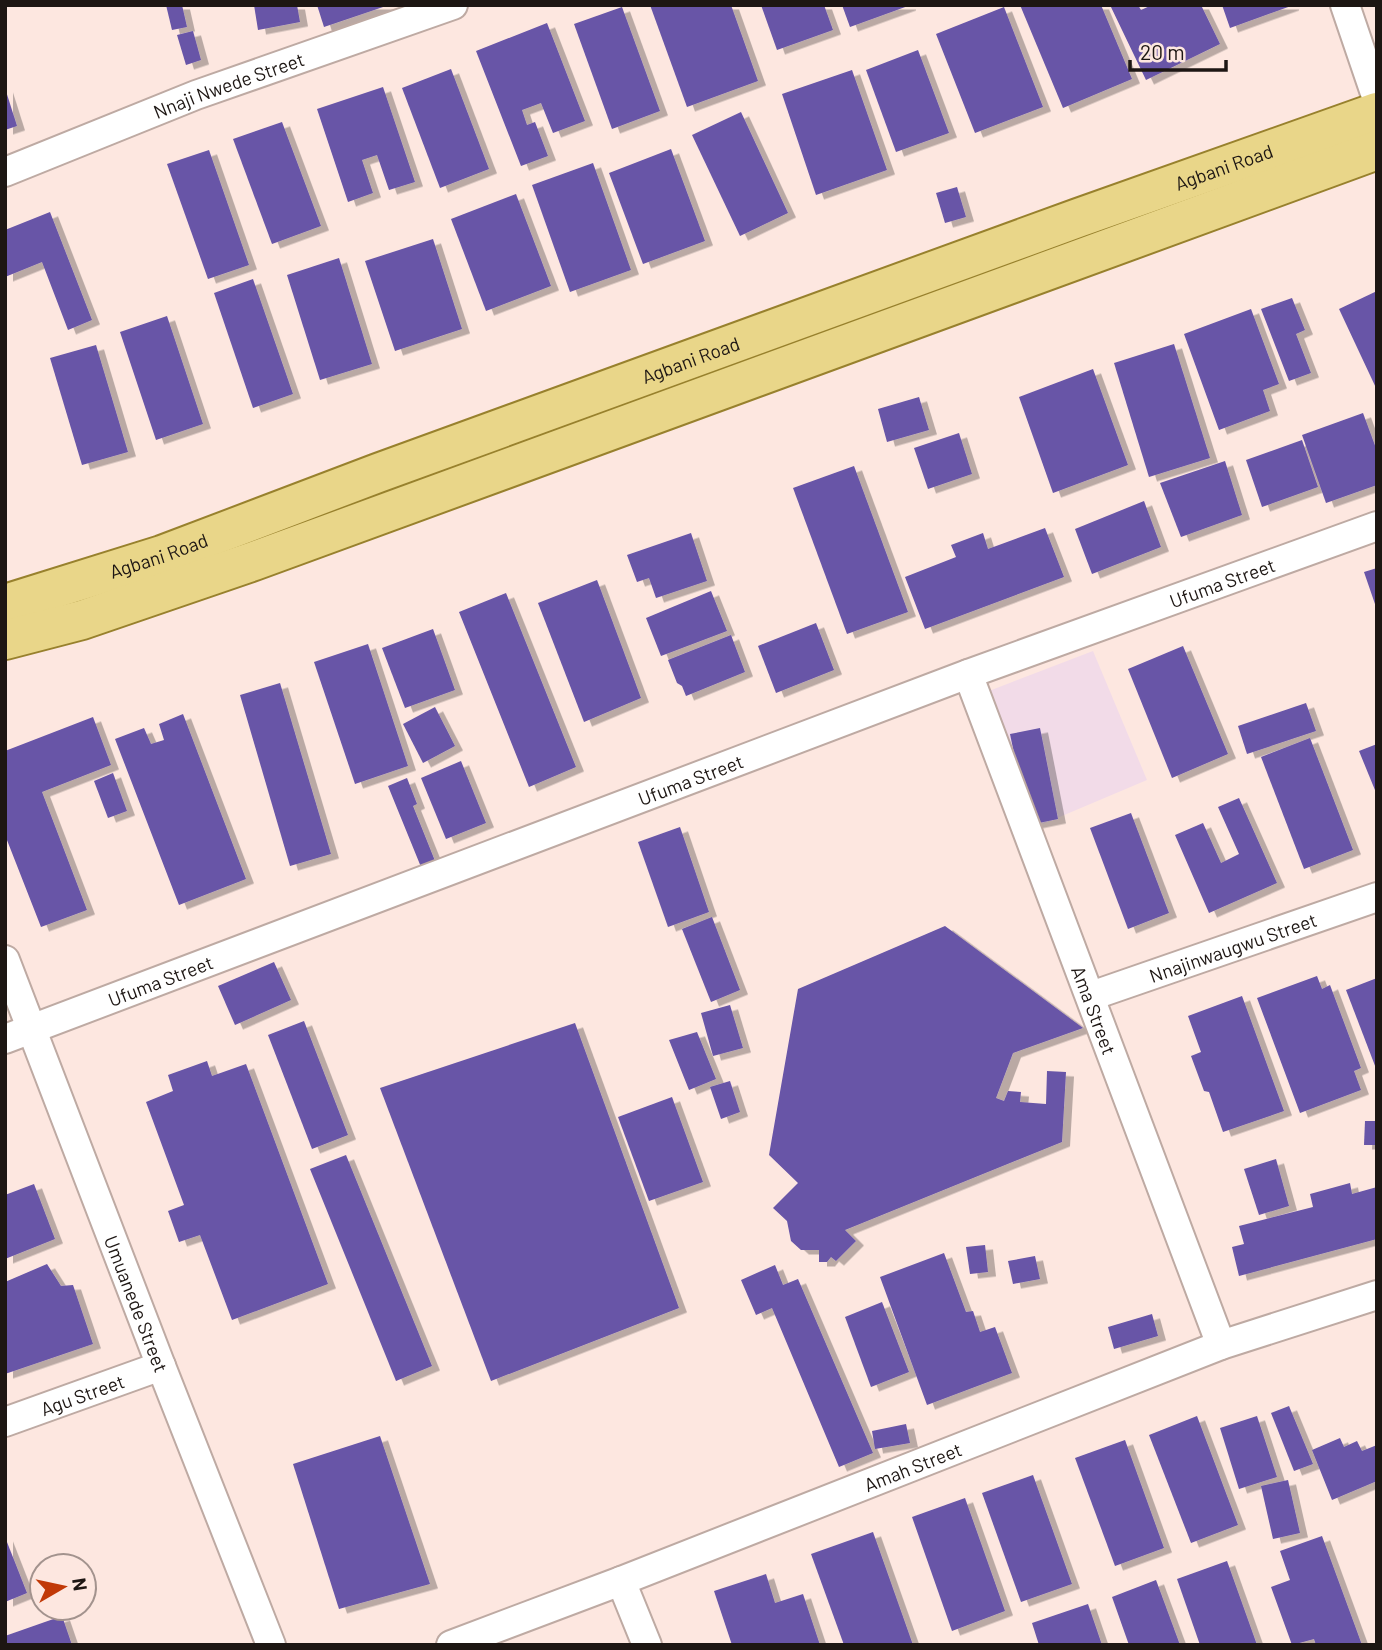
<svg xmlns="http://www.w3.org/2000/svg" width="1382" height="1650" font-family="Barlow,sans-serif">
  <defs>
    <filter id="shadow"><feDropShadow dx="8" dy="4.5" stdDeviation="0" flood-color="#0004"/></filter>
  </defs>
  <rect width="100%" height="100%" fill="#fde7e0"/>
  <polygon fill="#f2dbe8" points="1093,651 1147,780 1043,824 989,691"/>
  <g fill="#6754a7" filter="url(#shadow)">
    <polygon points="166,5 182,5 187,27 172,30"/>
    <polygon points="254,5 297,5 300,22 258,30"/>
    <polygon points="317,5 386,5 386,6 324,27"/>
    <polygon points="650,5 731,5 758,81 687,107"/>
    <polygon points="761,5 824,5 833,30 777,50"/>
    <polygon points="842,5 908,5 908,6 850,27"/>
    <polygon points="1020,5 1101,5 1132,79 1063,108"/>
    <polygon points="1110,5 1138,5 1141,10 1152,5 1201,5 1220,44 1146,80"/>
    <polygon points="1222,5 1291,5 1291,6 1230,28"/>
    <polygon points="622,7 660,111 612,129 574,24"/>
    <polygon points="1004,7 1043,107 975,133 936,34"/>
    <polygon points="547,23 585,121 553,133 541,103 522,110 527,125 535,122 548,156 521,166 476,51"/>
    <polygon points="193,31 201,60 186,65 177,35"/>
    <polygon points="918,50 949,133 896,152 866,70"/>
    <polygon points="451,69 489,169 440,188 402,88"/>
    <polygon points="852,70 887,170 816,195 782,94"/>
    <polygon points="383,87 415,182 389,190 377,155 362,160 373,193 348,202 317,109"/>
    <polygon points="5,88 17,126 5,130"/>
    <polygon points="741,112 788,213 740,236 692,135"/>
    <polygon points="282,122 321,226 272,244 233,139"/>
    <polygon points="671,149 705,241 643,264 609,173"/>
    <polygon points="209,150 249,265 208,279 167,164"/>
    <polygon points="593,163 631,270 570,292 532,185"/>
    <polygon points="957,187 966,217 945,223 936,193"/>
    <polygon points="516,194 551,286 486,311 451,219"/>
    <polygon points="50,212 92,320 68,330 42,262 5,277 5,230"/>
    <polygon points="433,239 462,329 395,351 365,261"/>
    <polygon points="339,258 372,364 320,380 287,275"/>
    <polygon points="253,279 293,394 253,408 214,293"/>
    <polygon points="1377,291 1377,390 1339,309"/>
    <polygon points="1292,298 1305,330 1296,334 1311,373 1289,381 1261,309"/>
    <polygon points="1251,309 1279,384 1263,390 1270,411 1219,430 1184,334"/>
    <polygon points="167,316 203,424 156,440 120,332"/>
    <polygon points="1174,344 1210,458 1149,477 1114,363"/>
    <polygon points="96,345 128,452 82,465 50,358"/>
    <polygon points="1093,369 1128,465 1053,493 1019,397"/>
    <polygon points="919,397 929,430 887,442 878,409"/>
    <polygon points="1363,413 1377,451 1377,485 1326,503 1302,435"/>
    <polygon points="959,433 972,474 928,489 914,448"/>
    <polygon points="1302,440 1318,487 1262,507 1246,460"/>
    <polygon points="1225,461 1242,515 1181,537 1160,483"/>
    <polygon points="854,466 908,612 847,634 793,488"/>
    <polygon points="1144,501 1161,547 1092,574 1075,529"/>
    <polygon points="1045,528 1064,577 925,629 905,577 956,557 951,545 983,533 988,549"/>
    <polygon points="691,533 707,581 656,598 649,578 637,582 627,555"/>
    <polygon points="1377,568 1377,607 1376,607 1364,572"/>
    <polygon points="597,580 641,698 584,722 538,603"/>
    <polygon points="711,591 727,631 661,656 646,618"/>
    <polygon points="506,593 576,767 529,787 459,612"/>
    <polygon points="816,623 834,670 776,693 758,646"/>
    <polygon points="433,629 455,690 405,708 382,648"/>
    <polygon points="731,635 745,672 686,696 682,686 677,683 668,660"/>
    <polygon points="368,644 408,766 355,784 314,662"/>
    <polygon points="1183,646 1228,754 1172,778 1128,669"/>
    <polygon points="280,683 331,854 290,866 240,695"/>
    <polygon points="1306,703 1316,731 1247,754 1238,726"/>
    <polygon points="435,707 455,746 423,763 403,724"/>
    <polygon points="183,714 246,879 179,905 115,739 144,728 151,744 164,740 159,724"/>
    <polygon points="93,717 111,765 42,792 87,910 41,927 5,835 5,751"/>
    <polygon points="1040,728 1058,819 1029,825 1010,734"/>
    <polygon points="1310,738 1353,850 1304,869 1261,757"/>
    <polygon points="1377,744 1377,795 1359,751"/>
    <polygon points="461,761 486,823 446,839 421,778"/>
    <polygon points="113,773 127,811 108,818 94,781"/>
    <polygon points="407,778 417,804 413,806 435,861 421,867 388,786"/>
    <polygon points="1239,798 1277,883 1209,913 1175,835 1203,823 1221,863 1239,854 1218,807"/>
    <polygon points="1131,813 1169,913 1128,929 1090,828"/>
    <polygon points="680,827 709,912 668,927 638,842"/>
    <polygon points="712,917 740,990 711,1002 682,929"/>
    <polygon points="945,926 1083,1028 1013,1053 996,1098 1004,1101 1008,1091 1021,1092 1020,1102 1046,1104 1047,1071 1066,1072 1062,1142 845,1230 856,1241 836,1261 831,1257 827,1262 819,1262 819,1250 801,1250 791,1241 787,1221 773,1208 798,1183 769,1155 798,989"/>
    <polygon points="274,962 291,1000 235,1025 218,986"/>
    <polygon points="1317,976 1322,989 1330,985 1361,1068 1354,1071 1361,1090 1300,1113 1257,998"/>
    <polygon points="1377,978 1377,1071 1346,990"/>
    <polygon points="1242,996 1284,1111 1223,1132 1209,1092 1204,1091 1191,1056 1201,1052 1188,1016"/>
    <polygon points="730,1005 743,1048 713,1056 701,1013"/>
    <polygon points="304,1021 348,1135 312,1149 268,1035"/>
    <polygon points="575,1023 679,1308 491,1381 380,1088"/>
    <polygon points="697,1032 716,1079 689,1090 669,1040"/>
    <polygon points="207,1061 212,1076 246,1064 328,1284 232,1320 200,1235 179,1242 168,1211 184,1205 146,1102 173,1091 168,1075"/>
    <polygon points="730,1081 740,1112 721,1119 710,1087"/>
    <polygon points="672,1097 703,1182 649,1201 618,1117"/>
    <polygon points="1365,1121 1377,1121 1377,1145 1364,1145"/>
    <polygon points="346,1155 432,1366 396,1381 310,1169"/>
    <polygon points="1276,1159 1289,1206 1259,1215 1244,1169"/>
    <polygon points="1350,1183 1352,1194 1377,1187 1377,1239 1239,1276 1232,1247 1244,1244 1239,1226 1313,1207 1310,1194"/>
    <polygon points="34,1184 55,1239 5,1259 5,1195"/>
    <polygon points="985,1245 988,1272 970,1274 966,1247"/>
    <polygon points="944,1253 966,1312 973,1311 980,1332 995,1327 1012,1373 927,1405 880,1277"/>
    <polygon points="1035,1256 1040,1279 1013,1284 1008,1261"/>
    <polygon points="47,1264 61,1286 73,1285 93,1344 5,1374 5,1282"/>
    <polygon points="775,1265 783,1285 798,1279 873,1453 839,1467 772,1308 756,1315 741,1280"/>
    <polygon points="882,1302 909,1372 871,1387 845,1317"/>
    <polygon points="1152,1314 1158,1336 1114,1349 1108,1327"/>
    <polygon points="1289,1406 1313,1464 1294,1471 1271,1413"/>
    <polygon points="1197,1416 1238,1525 1191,1543 1149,1435"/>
    <polygon points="1257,1416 1277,1477 1239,1489 1220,1428"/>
    <polygon points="906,1424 910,1443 875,1449 872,1431"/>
    <polygon points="380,1436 430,1584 339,1609 293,1464"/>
    <polygon points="1340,1438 1344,1447 1357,1441 1362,1451 1377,1445 1377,1481 1332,1500 1312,1450"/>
    <polygon points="1125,1440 1164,1548 1115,1566 1075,1458"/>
    <polygon points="1033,1475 1072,1584 1021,1602 982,1493"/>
    <polygon points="1288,1480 1300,1533 1273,1539 1261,1486"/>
    <polygon points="965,1498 1005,1611 952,1631 912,1517"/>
    <polygon points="873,1532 913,1645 844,1645 811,1554"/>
    <polygon points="1322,1536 1362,1645 1316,1645 1314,1639 1292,1645 1271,1587 1290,1580 1280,1551"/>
    <polygon points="5,1537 27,1593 5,1602"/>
    <polygon points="1227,1561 1257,1645 1200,1645 1177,1579"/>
    <polygon points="766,1574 775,1603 803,1594 820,1645 732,1645 714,1591"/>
    <polygon points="1156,1580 1180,1645 1129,1645 1112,1597"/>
    <polygon points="1088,1604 1102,1645 1039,1645 1032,1623"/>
    <polygon points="62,1616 72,1645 5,1645 5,1636"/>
  </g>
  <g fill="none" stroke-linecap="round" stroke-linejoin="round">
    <defs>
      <g id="street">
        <polyline points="1345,5 1377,99"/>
        <path id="s1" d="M 5,172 L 196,95 L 453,5"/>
        <path id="s2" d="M 968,674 L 1221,1345"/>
        <path id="s3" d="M 5,960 L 161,1366 L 271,1645"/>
        <path id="s4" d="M 1091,996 L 1377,897"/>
        <path id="s5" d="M 5,1039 L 968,674 L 1377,526"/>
        <path id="s6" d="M 5,1422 L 161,1366"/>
        <polyline points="621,1581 647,1645"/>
        <path id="s7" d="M 451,1645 L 621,1581 L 1221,1345 L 1377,1295"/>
      </g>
      <g id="primary">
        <path id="s8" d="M 5,604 L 162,555 L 378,473 L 1078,218 L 1377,112"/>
        <polyline points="5,640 82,620 254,561 1377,150"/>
      </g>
    </defs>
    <use href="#street" stroke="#beaaa3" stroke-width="32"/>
    <use href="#primary" stroke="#98812d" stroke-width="42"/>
    <use href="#street" stroke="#fff" stroke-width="28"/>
    <use href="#primary" stroke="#e9d689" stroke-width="38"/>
  </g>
  <g text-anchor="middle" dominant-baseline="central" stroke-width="7" stroke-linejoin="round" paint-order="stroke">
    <g font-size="19" fill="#1d1613" stroke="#fde7e0">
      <text stroke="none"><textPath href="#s1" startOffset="240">Nnaji Nwede Street</textPath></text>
      <text stroke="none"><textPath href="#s8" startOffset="1295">Agbani Road</textPath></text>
      <text stroke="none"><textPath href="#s8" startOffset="728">Agbani Road</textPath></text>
      <text stroke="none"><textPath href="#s8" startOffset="161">Agbani Road</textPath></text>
      <text stroke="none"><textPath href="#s5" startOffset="1300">Ufuma Street</textPath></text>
      <text stroke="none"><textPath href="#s5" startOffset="733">Ufuma Street</textPath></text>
      <text stroke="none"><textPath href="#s4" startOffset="150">Nnajinwaugwu Street</textPath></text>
      <text stroke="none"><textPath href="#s5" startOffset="166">Ufuma Street</textPath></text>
      <text stroke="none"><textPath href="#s2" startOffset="359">Ama Street</textPath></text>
      <text stroke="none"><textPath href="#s3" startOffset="368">Umuanede Street</textPath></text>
      <text stroke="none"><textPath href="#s6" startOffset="82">Agu Street</textPath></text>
      <text stroke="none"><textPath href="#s7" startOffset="495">Amah Street</textPath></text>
    </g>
  </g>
  <rect width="1382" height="1650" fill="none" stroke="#1d1613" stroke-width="14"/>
  <g transform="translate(63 1587) rotate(81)"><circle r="33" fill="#fde7e0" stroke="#a3938e" stroke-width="2"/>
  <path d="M0-5L12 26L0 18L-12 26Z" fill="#c13907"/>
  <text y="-10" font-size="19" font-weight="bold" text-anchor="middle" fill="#1d1613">N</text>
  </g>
  <path d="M1130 60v10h96v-10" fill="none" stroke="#1d1613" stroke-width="3.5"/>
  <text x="1140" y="60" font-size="21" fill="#1d1613" stroke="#fde7e0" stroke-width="5" paint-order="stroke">20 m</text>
</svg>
